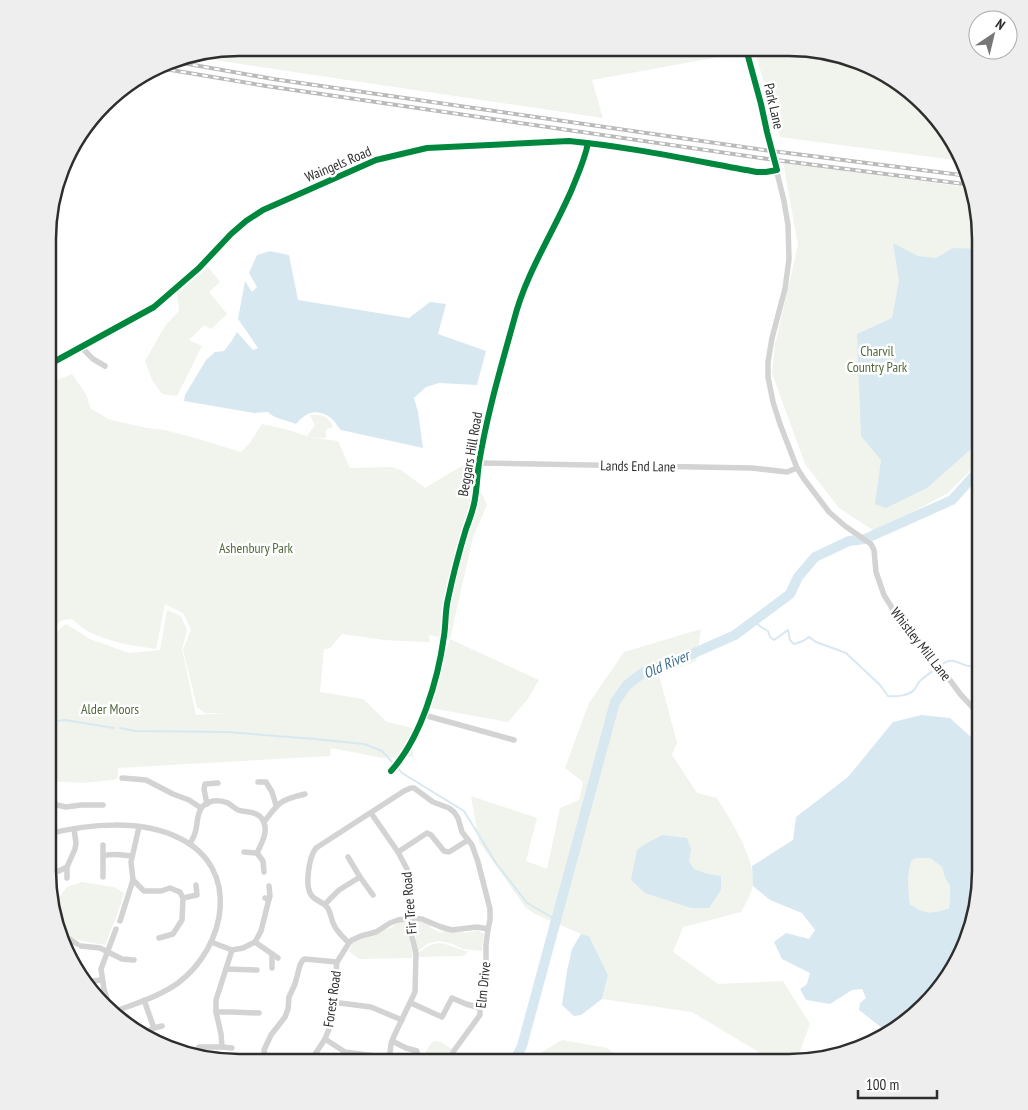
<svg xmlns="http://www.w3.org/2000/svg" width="1028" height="1110" font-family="'PT Sans Narrow',sans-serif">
  <rect width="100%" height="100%" fill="#fff"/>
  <g fill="#f0f4ec">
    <polygon points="239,48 736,49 736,53 730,55 592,80 603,118 187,56"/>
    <polygon points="754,49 813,49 895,80 948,133 962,161 780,137"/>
    <polygon points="783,162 972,188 980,227 980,461 948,493 876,532 839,508 805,464 772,373 775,345 798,245"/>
    <polygon points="208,267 220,282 209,292 227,314 211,329 204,325 189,340 202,346 177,396 162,394 152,380 145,361 165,326 179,311 177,294"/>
    <path d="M 72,374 L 86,394 L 91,409 L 111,420 L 147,428 L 165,430 L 202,440 L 241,452 L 249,444 L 262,424 L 289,430 L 307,436 L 315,425 L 310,415 C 321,414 329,416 333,427 L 326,429 L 326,438 L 308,437 L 338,441 L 350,468 L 391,467 L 401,470 L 425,488 L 453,471 L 465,465 L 482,466 L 479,488 L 487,505 L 473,537 L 450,639 L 539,680 L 527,700 L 508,722 L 430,708 L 450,639 L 429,635 L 430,642 L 425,642 L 384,640 L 342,634 L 330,648 L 324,649 L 320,692 L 363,699 L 387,722 L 413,728 L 413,757 L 383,758 L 331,748 L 330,756 L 118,768 L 118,778 L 113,780 L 82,783 L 48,781 L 49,638 L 66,624 L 90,639 L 129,653 L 160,650 L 167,610 L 181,616 L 187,630 L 182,649 L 196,715 L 226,713 L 205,713 L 197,707 L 183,650 L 191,629 L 183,613 L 165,604 L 156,649 C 132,646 109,642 87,631 C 82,628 77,623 72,619 L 62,620 L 49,630 L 50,383 Z"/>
    <path d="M 701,629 L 696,661 L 659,675 L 677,743 L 672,755 L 697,793 L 717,798 C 731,821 754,855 753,883 C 753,891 745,905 741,912 L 683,927 L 673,952 L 718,984 L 783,981 L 810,1024 L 796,1062 L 775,1062 L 692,1012 L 602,999 L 608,975 L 589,936 L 581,934 L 535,914 L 526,908 L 479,842 L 471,796 L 537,818 L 526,861 L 547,869 L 560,808 L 579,800 L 583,782 L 565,768 L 589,703 L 624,652 Z"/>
    <path d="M 917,858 L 930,858 L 942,866 L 945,878 L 950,886 L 950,897 L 949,908 C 933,914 925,915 910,904 C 908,891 907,873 912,860 Z"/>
    <polygon points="82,882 114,887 124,893 117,915 105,945 78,940 65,934 58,932 55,917 55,902 67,887"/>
    <path d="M 406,921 L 409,922 L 410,944 L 413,952 L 412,958 L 359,959 L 349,951 C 356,935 361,941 375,935 C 379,933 382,931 386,929 C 390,929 395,925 398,922 Z"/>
    <path d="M 417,921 L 430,924 L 431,928 L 441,933 L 444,931 L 463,932 C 466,934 473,932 477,930 L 480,931 L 480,932 L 484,934 L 482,951 L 463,949 L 452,944 L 440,941 L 429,943 L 418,951 C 416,941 413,929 417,921 Z"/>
    <path d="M 439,943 C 450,944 458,950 468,951 L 465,955 L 461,956 L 419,957 L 418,953 L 430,945 Z"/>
    <polygon points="562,1040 607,1048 625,1062 536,1062 539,1054"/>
    <path d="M 434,1041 L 441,1042 L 453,1050 L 448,1062 L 423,1062 C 425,1054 427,1046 434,1041 Z"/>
  </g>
  <g fill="#d8e8f1" fill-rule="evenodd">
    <polygon points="893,243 918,256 936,258 953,248 980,249 980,441 927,488 886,508 875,504 881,460 861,436 857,334 892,318 899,281"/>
    <path d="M 270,251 L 289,255 L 298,300 L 409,318 L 430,302 L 446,304 L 438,334 L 486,351 L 477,385 L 439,383 L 426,387 L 414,398 L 418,412 L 423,448 L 341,430 C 338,427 336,424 334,421 C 331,418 327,415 324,414 C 311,409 304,415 296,424 C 287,420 274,419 268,412 L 254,413 L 184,401 L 185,395 L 206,360 L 215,352 L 224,351 L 231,342 L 237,332 L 253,350 L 258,348 L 238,319 L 245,281 L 252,292 L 257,287 L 249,273 L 257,255 Z"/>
    <path d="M 921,715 L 950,718 L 971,737 L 978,761 L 980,762 L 980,883 L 955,966 L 895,1030 L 887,1032 L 859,1010 L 860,1003 L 866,998 L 862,989 L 852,990 L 830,1004 L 806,1000 L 800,989 L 807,984 L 810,973 L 782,959 L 774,942 L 786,933 L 809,939 L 815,930 L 802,913 L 770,900 L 753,886 L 752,866 L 793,840 L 796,817 L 848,777 L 893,722 ZM 917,858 L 930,858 L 942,867 L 945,878 L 950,886 L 950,897 L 949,908 C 933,914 925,915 910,904 C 908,892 907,871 912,860 Z"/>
    <polygon points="662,835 687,838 691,849 689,861 694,869 708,874 721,876 721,890 709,908 691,908 645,893 631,880 637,850 642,846"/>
    <polygon points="581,934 589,936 608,975 602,999 581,1015 574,1016 562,1005 567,971 572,949"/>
  </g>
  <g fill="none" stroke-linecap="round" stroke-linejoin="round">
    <g stroke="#d8e8f1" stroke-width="2">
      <polyline points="980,539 975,545 980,565"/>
      <path d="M 754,621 L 761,627 L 768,631 L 770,637 L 774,640 L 788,630 L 790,640 L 794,644 L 803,641 L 809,637 L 816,642 L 846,653 L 880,685 L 888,696 C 895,697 908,696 914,690 C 917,687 917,683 921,680 C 926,676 940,665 946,662 C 956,657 963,668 973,666 C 973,666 980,663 980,663"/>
      <polyline points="49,722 65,720 114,728"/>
      <polyline points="120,728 135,731 227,732 315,739 364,744 382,751 393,763"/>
      <polyline points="398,768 402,773 464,811 496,863 527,903 555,919"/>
    </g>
    <polyline stroke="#d8e8f1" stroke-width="10" points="514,1062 522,1046 615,702 627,685 644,672 683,658 735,635 790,594 798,577 815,557 849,541 865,539 952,500 980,469"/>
    <g stroke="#d3d3d3" stroke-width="5.5">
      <polyline points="746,49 761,104 767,132 784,201 788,225 789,259 785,289 772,338 768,362 768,377 773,402 780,424 797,468 804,479 829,512 845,526 871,544 874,550 876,572 884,595 894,611 919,639 961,695 980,715"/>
      <polyline points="81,347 93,359 105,366"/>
      <path d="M 50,364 L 154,307 L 199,268 L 231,234 L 246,221 L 263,210 L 376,160 L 427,148 L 569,141 C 632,147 695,161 757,172 L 766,172 L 777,170"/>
      <polyline points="479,463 752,468 787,472 797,468"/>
      <polyline points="424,715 514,740"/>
      <path d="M 391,771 C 421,738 438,680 444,636 C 446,624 445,611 448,599 C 453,575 459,552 466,529 C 469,521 472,513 474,504 C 477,491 477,476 479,463 C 487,414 501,367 514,320 C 526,273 553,233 572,189 C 578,174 585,159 588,143"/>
      <polyline points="122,778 146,780 173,794 189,800 201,808"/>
      <polyline points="258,782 266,782 272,792 276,805"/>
      <polyline points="48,803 66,807 81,805 103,805"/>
      <polyline points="207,804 204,789 205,784 218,783"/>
      <polyline points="371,813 398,852 407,869 409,883 412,937 416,953 415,992 394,1036 391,1044 389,1062"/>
      <path d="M 264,822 C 279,802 280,800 305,794"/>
      <polyline points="139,827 131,862 133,880 144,891 161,891 170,888 180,892 183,898 182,920 173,934 159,938"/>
      <path d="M 48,834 C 88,824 141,819 179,838 C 242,868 226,947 178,983 C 160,996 137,1003 116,1011"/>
      <path d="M 190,844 C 191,841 194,837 195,833 C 198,825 196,815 202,807 C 209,800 219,799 228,803 C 231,805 234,808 238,810 C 246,813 260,810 264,823 C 268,833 261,844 257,853 L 263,861 L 264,872"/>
      <path d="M 103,845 L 103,856 C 112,853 122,855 131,856"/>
      <polyline points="244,852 257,853"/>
      <polyline points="398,852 427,833 431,835 444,851 449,852 468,840"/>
      <polyline points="103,856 103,877"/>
      <polyline points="348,857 360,877 373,895"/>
      <polyline points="48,871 59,871 67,867 75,849 76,843 74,829"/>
      <polyline points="67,878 67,867"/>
      <polyline points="183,898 197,895 196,885"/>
      <polyline points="265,898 269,899 270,896 269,886"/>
      <polyline points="325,904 339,890 360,877"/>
      <polyline points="120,921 133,880"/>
      <polyline points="59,935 65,936 77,944"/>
      <polyline points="211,942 232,950 243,948 255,942 261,931 269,899"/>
      <polyline points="255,942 278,958"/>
      <polyline points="81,946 100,948 122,959 134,960"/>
      <polyline points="232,950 216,1000 216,1012 221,1034 222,1047 232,1048"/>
      <polyline points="272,954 272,968"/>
      <path d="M 337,962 L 349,943 L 352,940 L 361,936 L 376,932 L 390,923 L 398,920 L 411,918 L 422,919 L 441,927 L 452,930 L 477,927 L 488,929 L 490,920 L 490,909 L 478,862 L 472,845 L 462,832 L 458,818 L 454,812 L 449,808 L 433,802 L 414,788 L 411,788 L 404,791 L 316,848 C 309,857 304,887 312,896 C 316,901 323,902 327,907 C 331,912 331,920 334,925 C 337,932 344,938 349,943"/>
      <polyline points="226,969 257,970"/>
      <polyline points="87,984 92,981 102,980"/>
      <polyline points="144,1000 154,1028 162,1026"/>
      <polyline points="332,1002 371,1007 402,1020"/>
      <polyline points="411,1003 442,1017 452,998 466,1004 480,1008"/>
      <polyline points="109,1005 104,989 101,969 116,929"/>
      <polyline points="216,1012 231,1012 259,1013"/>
      <polyline points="141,1034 154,1028"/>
      <polyline points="325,1039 345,1052 390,1058"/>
      <polyline points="392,1041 406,1048 417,1051 417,1062"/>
      <polyline points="199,1047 222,1047"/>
      <polyline points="272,1062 265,1057 264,1050 271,1035 285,1017 288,1009 289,997 295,984 300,965 303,960 305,959 337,962 329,1029 325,1039 310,1062"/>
      <polyline points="340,1062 345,1052"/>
      <polyline points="450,1062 453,1052 480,1015 480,1008 484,1000 486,969 486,945 488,929"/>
    </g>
    <defs>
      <g id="rail">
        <polyline points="171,61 273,79 764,150 969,176"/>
        <polyline points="159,68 266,86 768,159 972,185"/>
      </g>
    </defs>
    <use href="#rail" stroke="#bababa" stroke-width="4"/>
    <use href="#rail" stroke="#fff" stroke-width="2" stroke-dasharray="5.5" stroke-linecap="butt"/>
    <polyline stroke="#58b947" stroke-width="5" stroke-dasharray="10 5" stroke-linecap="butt" points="933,665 938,672"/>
    <defs>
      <g id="cycleway">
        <path d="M 50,364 L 154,307 L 199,268 L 231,234 L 246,221 L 263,210 L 376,160 L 427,148 L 569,141 C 632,147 695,161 757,172 L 766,172 L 777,170 L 767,132 L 761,104 L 746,49"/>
        <path d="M 391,771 C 421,738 438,680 444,636 C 446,624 445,611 448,599 C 453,575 459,552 466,529 C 469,521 472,513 474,504 C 477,491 477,476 479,463 C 487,414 501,367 514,320 C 526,273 553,233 572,189 C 578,174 585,159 588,143"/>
      </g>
    </defs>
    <use href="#cycleway" stroke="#fff" stroke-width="9"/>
    <use href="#cycleway" stroke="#00873e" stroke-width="6"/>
  </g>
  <g text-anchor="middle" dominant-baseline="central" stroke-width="5" stroke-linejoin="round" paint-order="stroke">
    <g font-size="14" fill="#2e2e2e" stroke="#fff">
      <text transform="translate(774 106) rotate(77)">Park Lane</text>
      <text transform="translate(338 164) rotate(-23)">Waingels Road</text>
      <text transform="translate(470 454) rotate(-80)">Beggars Hill Road</text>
      <text transform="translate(638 466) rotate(1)">Lands End Lane</text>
      <text transform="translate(921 644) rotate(52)">Whistley Mill Lane</text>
      <text transform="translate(409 903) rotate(-95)">Fir Tree Road</text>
      <text transform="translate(483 985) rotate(-84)">Elm Drive</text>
      <text transform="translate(332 999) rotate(-82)">Forest Road</text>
    </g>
    <g font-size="14" fill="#52693c" stroke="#fff">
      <text x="877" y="351">Charvil<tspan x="877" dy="16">Country Park</tspan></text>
      <text x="256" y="548">Ashenbury Park</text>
      <text x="110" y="709">Alder Moors</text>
    </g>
    <g font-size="15" font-style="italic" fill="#3d7090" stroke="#fff">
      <text transform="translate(666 664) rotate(-24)">Old River</text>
    </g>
  </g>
  <path d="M0 0H1028V1110H0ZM239 56H789A183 183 0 0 1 972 239V871A183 183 0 0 1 789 1054H239A183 183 0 0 1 56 871V239A183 183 0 0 1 239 56Z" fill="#eee" fill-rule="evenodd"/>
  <path fill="none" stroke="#2e2e2e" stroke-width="2.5" d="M239 56H789A183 183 0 0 1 972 239V871A183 183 0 0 1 789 1054H239A183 183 0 0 1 56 871V239A183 183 0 0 1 239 56Z"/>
  <g transform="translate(993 35) rotate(35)"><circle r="24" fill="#ffffff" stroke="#ababab"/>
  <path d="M0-4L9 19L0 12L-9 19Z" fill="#777777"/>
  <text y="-8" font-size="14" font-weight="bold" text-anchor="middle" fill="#2e2e2e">N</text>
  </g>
  <path d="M858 1090v8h79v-8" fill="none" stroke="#2e2e2e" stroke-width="2.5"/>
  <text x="866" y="1090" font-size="15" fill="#2e2e2e" stroke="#ffffff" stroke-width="4" paint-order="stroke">100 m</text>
</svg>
